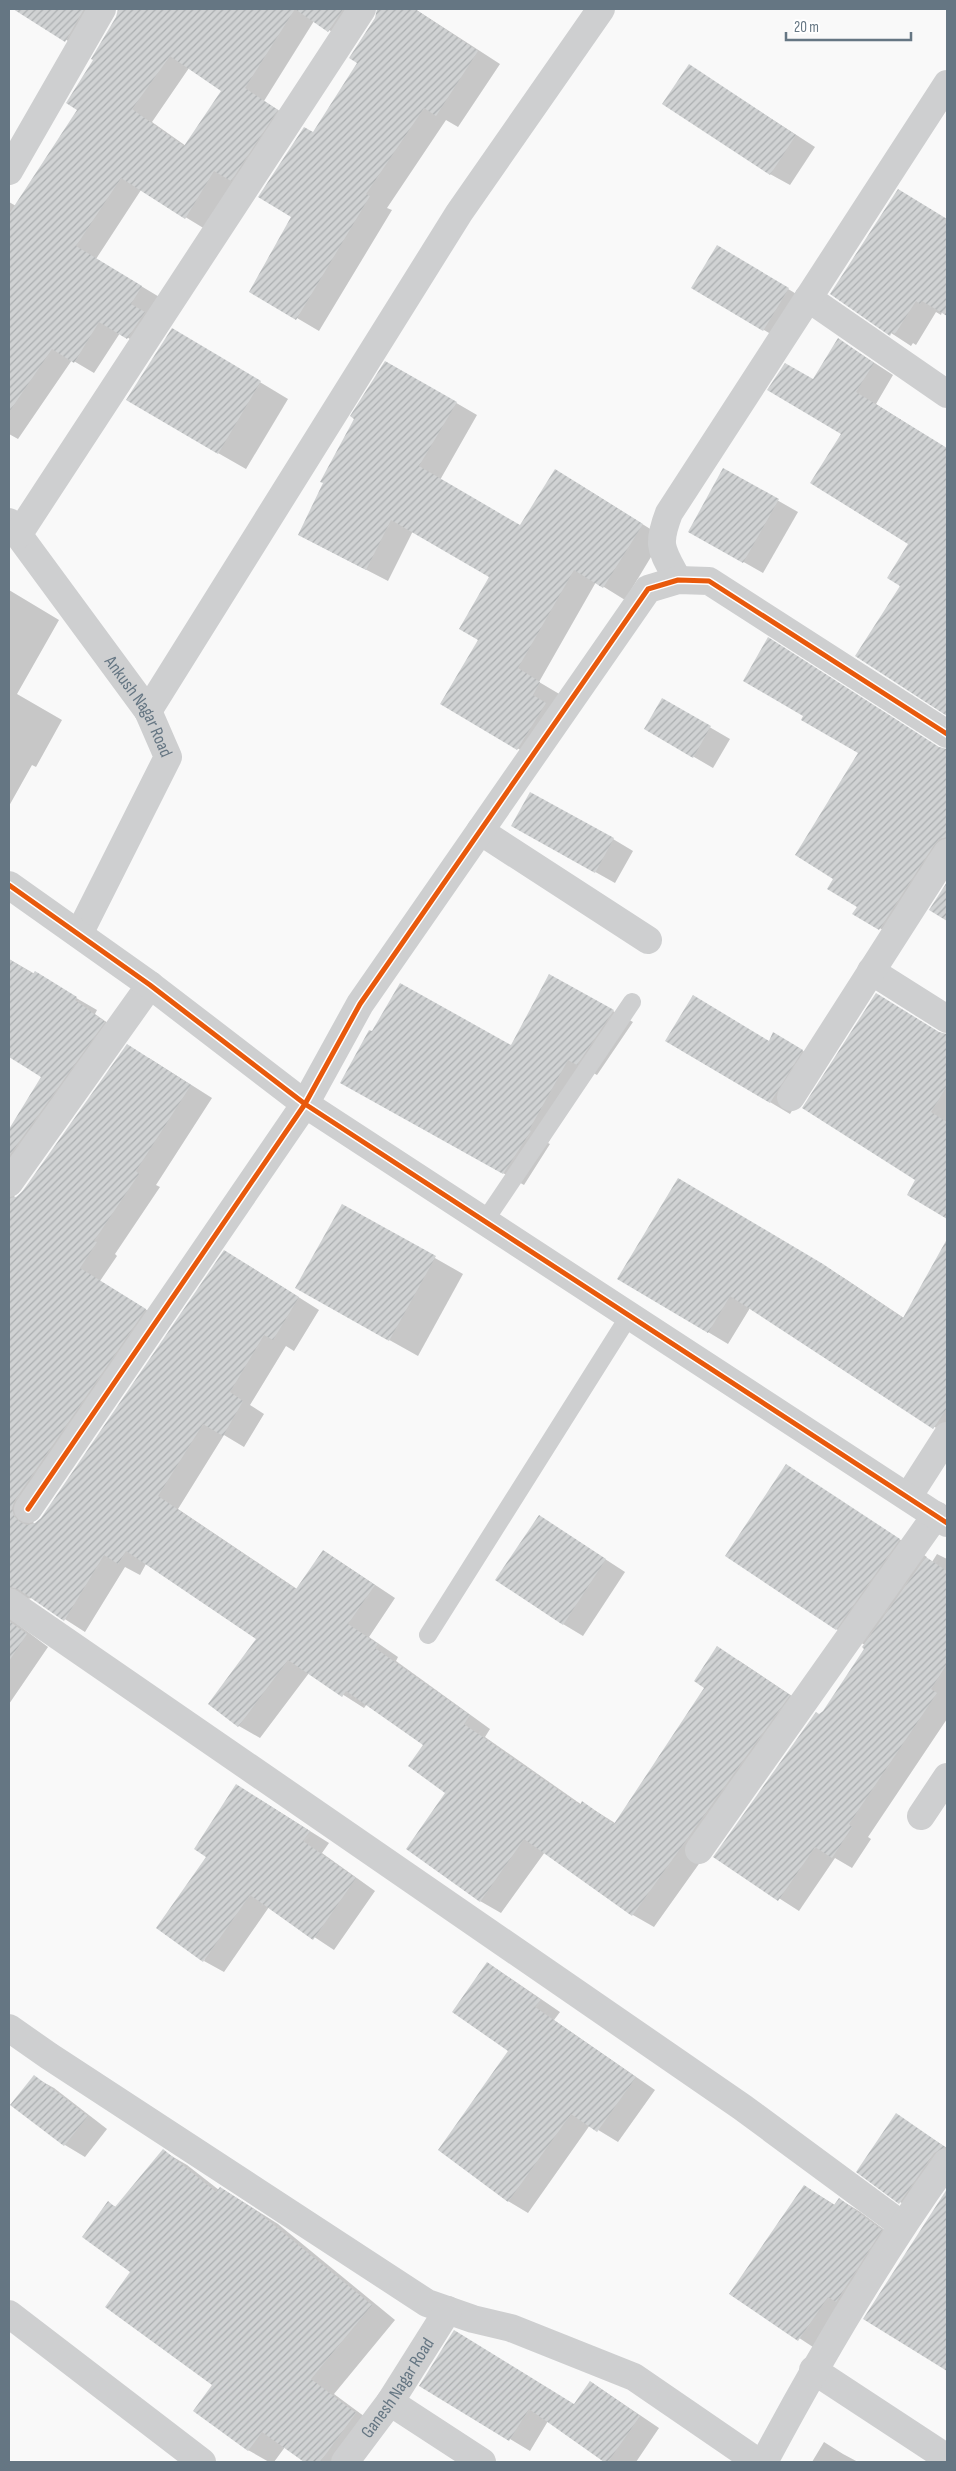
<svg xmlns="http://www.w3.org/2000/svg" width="956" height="2471" font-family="'Sofia Sans Condensed',sans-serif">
  <defs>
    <pattern id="building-hatch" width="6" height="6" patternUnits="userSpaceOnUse" patternTransform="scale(1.25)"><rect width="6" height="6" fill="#d0d2d3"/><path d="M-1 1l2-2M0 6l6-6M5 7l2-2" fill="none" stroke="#acafb1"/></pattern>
  </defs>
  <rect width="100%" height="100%" fill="#f9f9f9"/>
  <g fill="#0003" fill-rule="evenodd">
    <polygon points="16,9 113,9 86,52"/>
    <path d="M 119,9 L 185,9 L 213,27 L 224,9 L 363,9 L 349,42 L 314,21 L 264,101 L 297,122 L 205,229 L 141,190 L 96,259 L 161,298 L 148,350 L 120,333 L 94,373 L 72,360 L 18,439 L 9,434 L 9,202 L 16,206 L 79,110 L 95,60 L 117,17 ZM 189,68 L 223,90 L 186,146 L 152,122 Z"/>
    <polygon points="381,9 415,9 500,64 458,127 446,120 387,208 392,210 319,331 251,291 293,217 313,134 359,63 350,58"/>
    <polygon points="690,66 815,147 790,185 770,174"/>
    <polygon points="918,202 947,220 947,315 942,312 941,315 936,312 916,345 913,343 911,346 831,294"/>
    <polygon points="737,258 808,301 784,342 693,287"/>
    <polygon points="838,339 893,375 876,404 947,449 947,714 857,656 902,586 910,544 842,433 813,381"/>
    <polygon points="200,346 288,399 246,469 218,453"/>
    <polygon points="386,362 477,415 440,480 521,527 577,483 663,537 625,600 596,582 539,682 561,695 539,761 441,703 479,640 491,576 413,531 388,581 299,535"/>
    <polygon points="724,470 798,512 763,573 689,531"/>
    <polygon points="9,590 59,620 17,694 62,720 36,767 32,765 9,806"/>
    <polygon points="663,700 730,739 713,768 646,729"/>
    <polygon points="942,749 947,751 947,866 900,940 854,913"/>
    <polygon points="533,837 613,839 633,851 615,883"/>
    <polygon points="9,959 97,1010 95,1014 125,1035 14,1194 15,1199 149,1058 212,1098 156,1185 160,1187 115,1254 117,1256 100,1281 166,1322 33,1521 34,1524 42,1519 246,1264 319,1310 294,1351 286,1346 250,1405 264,1414 244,1447 224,1435 178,1509 297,1589 324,1551 395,1598 369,1637 398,1657 396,1661 490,1729 485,1737 582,1805 583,1803 615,1823 738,1660 810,1708 654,1927 633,1915 545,1852 501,1913 480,1901 447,1792 425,1745 367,1704 364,1708 309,1673 260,1738 239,1726 209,1704 258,1639 146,1564 140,1575 125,1567 85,1632 32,1598 23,1600 16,1623 48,1647 9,1704 9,1131 43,1077 9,1056"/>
    <polygon points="613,1011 633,1022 597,1075 588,1070 548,1143 550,1144 524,1185 341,1082 511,1047"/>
    <polygon points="774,1034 822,1062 790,1114 667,1040 769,1042"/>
    <polygon points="941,1034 947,1035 947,1218 908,1194 917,1180"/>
    <polygon points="698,1191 844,1278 904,1318 947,1242 947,1435 750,1308 728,1344 708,1332"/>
    <polygon points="342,1205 463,1274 418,1356 325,1304"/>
    <polygon points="786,1466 927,1557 926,1558 932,1562 937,1554 947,1559 947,1719 868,1837 871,1839 852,1868 835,1858 799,1911 715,1857 824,1711 866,1648 865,1645 836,1629"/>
    <polygon points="539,1516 625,1572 583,1636 563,1624"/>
    <polygon points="256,1797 329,1843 322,1853 375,1891 334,1950 269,1907 224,1972 204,1961"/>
    <polygon points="488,1963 560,2012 554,2020 655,2090 618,2142 590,2125 528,2213 508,2201 510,2050"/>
    <polygon points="34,2077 54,2088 107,2129 85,2157 65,2145 12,2105"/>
    <polygon points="896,2115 947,2148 947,2174 920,2214 900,2202"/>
    <polygon points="163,2151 187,2165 219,2190 221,2188 278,2224 395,2320 334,2394 380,2428 354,2462 306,2462 285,2447 274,2462 269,2462 248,2450 214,2385 132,2272 108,2203 116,2207"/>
    <polygon points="804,2186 835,2205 839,2199 859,2211 901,2242 819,2351 731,2293"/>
    <polygon points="947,2191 947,2370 865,2318"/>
    <polygon points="591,2382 659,2428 636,2462 606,2462 548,2421 530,2451 420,2385 575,2405"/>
    <polygon points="824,2442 843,2454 858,2462 812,2462"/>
  </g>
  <g fill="url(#building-hatch)" fill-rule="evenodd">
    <polygon points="13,9 84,9 65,42"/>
    <path d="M 118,9 L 343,9 L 328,32 L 295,9 L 245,88 L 278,110 L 231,181 L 214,171 L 185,219 L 121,178 L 76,246 L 142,286 L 131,304 L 145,312 L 127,339 L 99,322 L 74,363 L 52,349 L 9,412 L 9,214 L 77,110 L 66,103 L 93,60 L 91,59 L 116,17 ZM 170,56 L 221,91 L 184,146 L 132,109 Z"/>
    <polygon points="377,9 415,9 478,51 436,116 424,108 366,194 370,196 296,320 249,292 291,217 258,197 304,127 313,132 357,63 349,58 375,18"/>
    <polygon points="689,64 796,135 770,175 662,104"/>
    <polygon points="898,189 947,219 947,316 922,301 920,304 916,301 895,334 892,332 890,336 830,294"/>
    <polygon points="717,245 789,288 763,331 691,288"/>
    <polygon points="172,328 261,381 218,454 126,400"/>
    <polygon points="838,338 874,363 856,392 947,448 947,716 855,656 900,586 887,578 908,544 810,483 841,434 767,390 785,363 813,379"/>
    <polygon points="385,361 457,402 419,466 520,525 555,469 643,524 603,588 574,570 518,668 540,682 533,695 546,703 517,750 440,704 478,640 459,629 489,577 391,520 366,570 298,535 323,483 320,482 354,419 350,416"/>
    <polygon points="723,468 779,499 743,563 688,532"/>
    <polygon points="768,637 939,747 947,749 947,837 939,839 934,845 879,930 852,914 857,907 827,889 833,879 795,855 858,753 801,720 803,716 743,681"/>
    <polygon points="662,698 711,726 693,758 644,729"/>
    <polygon points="530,792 614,838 595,873 511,826"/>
    <polygon points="947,882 947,921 929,910"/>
    <polygon points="9,959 33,974 35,971 77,997 75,1000 105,1022 9,1156 9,1129 41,1077 9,1057"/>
    <polygon points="549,974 614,1010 577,1065 568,1060 529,1130 531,1131 503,1174 340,1083 369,1030 372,1031 400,983 511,1045"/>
    <polygon points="876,993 939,1032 947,1034 947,1086 931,1112 947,1122 947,1219 907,1195 915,1180 802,1108"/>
    <polygon points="693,995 769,1041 773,1032 803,1050 770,1103 665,1041"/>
    <polygon points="127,1044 191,1085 136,1171 139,1174 94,1241 97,1242 80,1268 146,1309 15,1500 12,1508 14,1516 20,1522 27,1525 35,1523 41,1518 224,1250 299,1297 273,1340 264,1335 230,1392 243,1401 223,1436 203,1424 158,1496 296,1589 323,1550 375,1585 348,1624 378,1644 375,1648 470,1715 464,1724 580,1805 582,1801 614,1824 704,1688 694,1681 717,1646 790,1695 632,1916 524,1839 480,1902 406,1849 445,1793 408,1766 423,1745 346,1691 342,1697 288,1660 238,1727 208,1704 256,1639 126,1551 118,1564 104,1555 64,1621 18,1589 9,1587 9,1198 16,1197 22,1192"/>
    <polygon points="678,1178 823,1264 903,1318 947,1239 947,1408 933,1429 730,1296 708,1333 617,1279"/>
    <polygon points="342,1204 436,1256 389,1341 295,1288"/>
    <polygon points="786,1464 900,1539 836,1630 725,1556"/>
    <polygon points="539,1515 606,1559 563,1625 495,1580"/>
    <polygon points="926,1557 947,1571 947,1664 931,1689 937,1693 849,1824 852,1827 832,1858 815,1847 778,1901 713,1857 816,1712 819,1714 823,1711 864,1649 862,1647"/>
    <polygon points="9,1621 27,1634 9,1661"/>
    <polygon points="236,1784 310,1831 303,1841 356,1878 313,1940 250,1895 203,1962 156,1928 206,1857 194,1849"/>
    <polygon points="487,1962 541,2000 535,2007 636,2077 597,2132 571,2114 508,2202 438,2150 508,2051 452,2012"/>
    <polygon points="34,2075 88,2116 64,2146 10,2105"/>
    <polygon points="896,2113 945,2147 934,2153 899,2204 856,2172"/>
    <polygon points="163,2149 216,2192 220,2187 254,2209 372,2305 311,2379 356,2413 320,2462 304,2462 262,2432 248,2451 193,2411 212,2385 105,2307 130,2272 82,2237 108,2201 115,2207"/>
    <polygon points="804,2185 834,2205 839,2198 882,2230 836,2302 828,2297 798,2341 729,2294"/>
    <polygon points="947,2189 947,2371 863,2319"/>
    <polygon points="454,2330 574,2404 590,2381 640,2416 608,2462 604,2462 529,2409 509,2441 419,2386"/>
  </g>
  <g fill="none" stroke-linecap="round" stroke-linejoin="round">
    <g stroke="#cecfd0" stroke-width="18">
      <polyline points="484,1222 632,1002"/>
      <polyline points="428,1635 629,1316"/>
    </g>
    <g stroke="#cecfd0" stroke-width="28">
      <polyline points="9,171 102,9"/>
      <polyline points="808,298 947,394"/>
      <path id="s1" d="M 9,522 L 148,711 L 168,757 L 79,934"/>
      <polyline points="18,535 362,9"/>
      <path d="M 678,580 C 662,550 656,547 669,513 L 947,84"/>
      <polyline points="148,711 459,213 601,9"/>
      <polyline points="480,831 648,940"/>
      <polyline points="871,971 947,1019"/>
      <polyline points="791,1097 947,853"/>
      <polyline points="9,1183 150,985"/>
      <polyline points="908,1497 947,1436"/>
      <polyline points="28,1509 305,1104 360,1004 648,589 678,580 709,581 947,734"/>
      <polyline points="9,1602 742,2107 902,2225"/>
      <polyline points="921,1816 947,1777"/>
      <polyline points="699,1850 936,1515"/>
      <polyline points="9,2028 49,2056 427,2303 473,2319 511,2328 634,2377 758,2462"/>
      <polyline points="9,2314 202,2462"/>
      <polyline points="813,2370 947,2458"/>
      <polyline points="390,2402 482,2462"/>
      <path id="s2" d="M 345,2462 L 390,2402 L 448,2310"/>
    </g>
    <g stroke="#cecfd0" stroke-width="28">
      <polyline points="9,885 150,985 305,1104 947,1523"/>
      <path d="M 764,2462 C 819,2359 878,2258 947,2162"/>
    </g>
    <defs>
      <g id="cycleway">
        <polyline points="9,885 150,985 305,1104 947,1523"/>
        <polyline points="28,1509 305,1104 360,1004 648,589 678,580 709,581 947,734"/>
      </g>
    </defs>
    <use href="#cycleway" stroke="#fff" stroke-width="8"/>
    <use href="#cycleway" stroke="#e8590c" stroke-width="5"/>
  </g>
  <g text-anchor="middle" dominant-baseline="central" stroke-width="5" stroke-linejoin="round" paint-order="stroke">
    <g font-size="18" fill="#657683" stroke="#fff">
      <text stroke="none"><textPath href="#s1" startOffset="226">Ankush Nagar Road</textPath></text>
      <text stroke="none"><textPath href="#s2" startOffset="91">Ganesh Nagar Road</textPath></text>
    </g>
  </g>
  <rect width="956" height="2471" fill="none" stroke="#657683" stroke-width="20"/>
  <path d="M786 32v8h125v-8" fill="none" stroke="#657683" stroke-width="2.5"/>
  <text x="794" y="32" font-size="15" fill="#657683" stroke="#ffffff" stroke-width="4" paint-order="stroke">20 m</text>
</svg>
